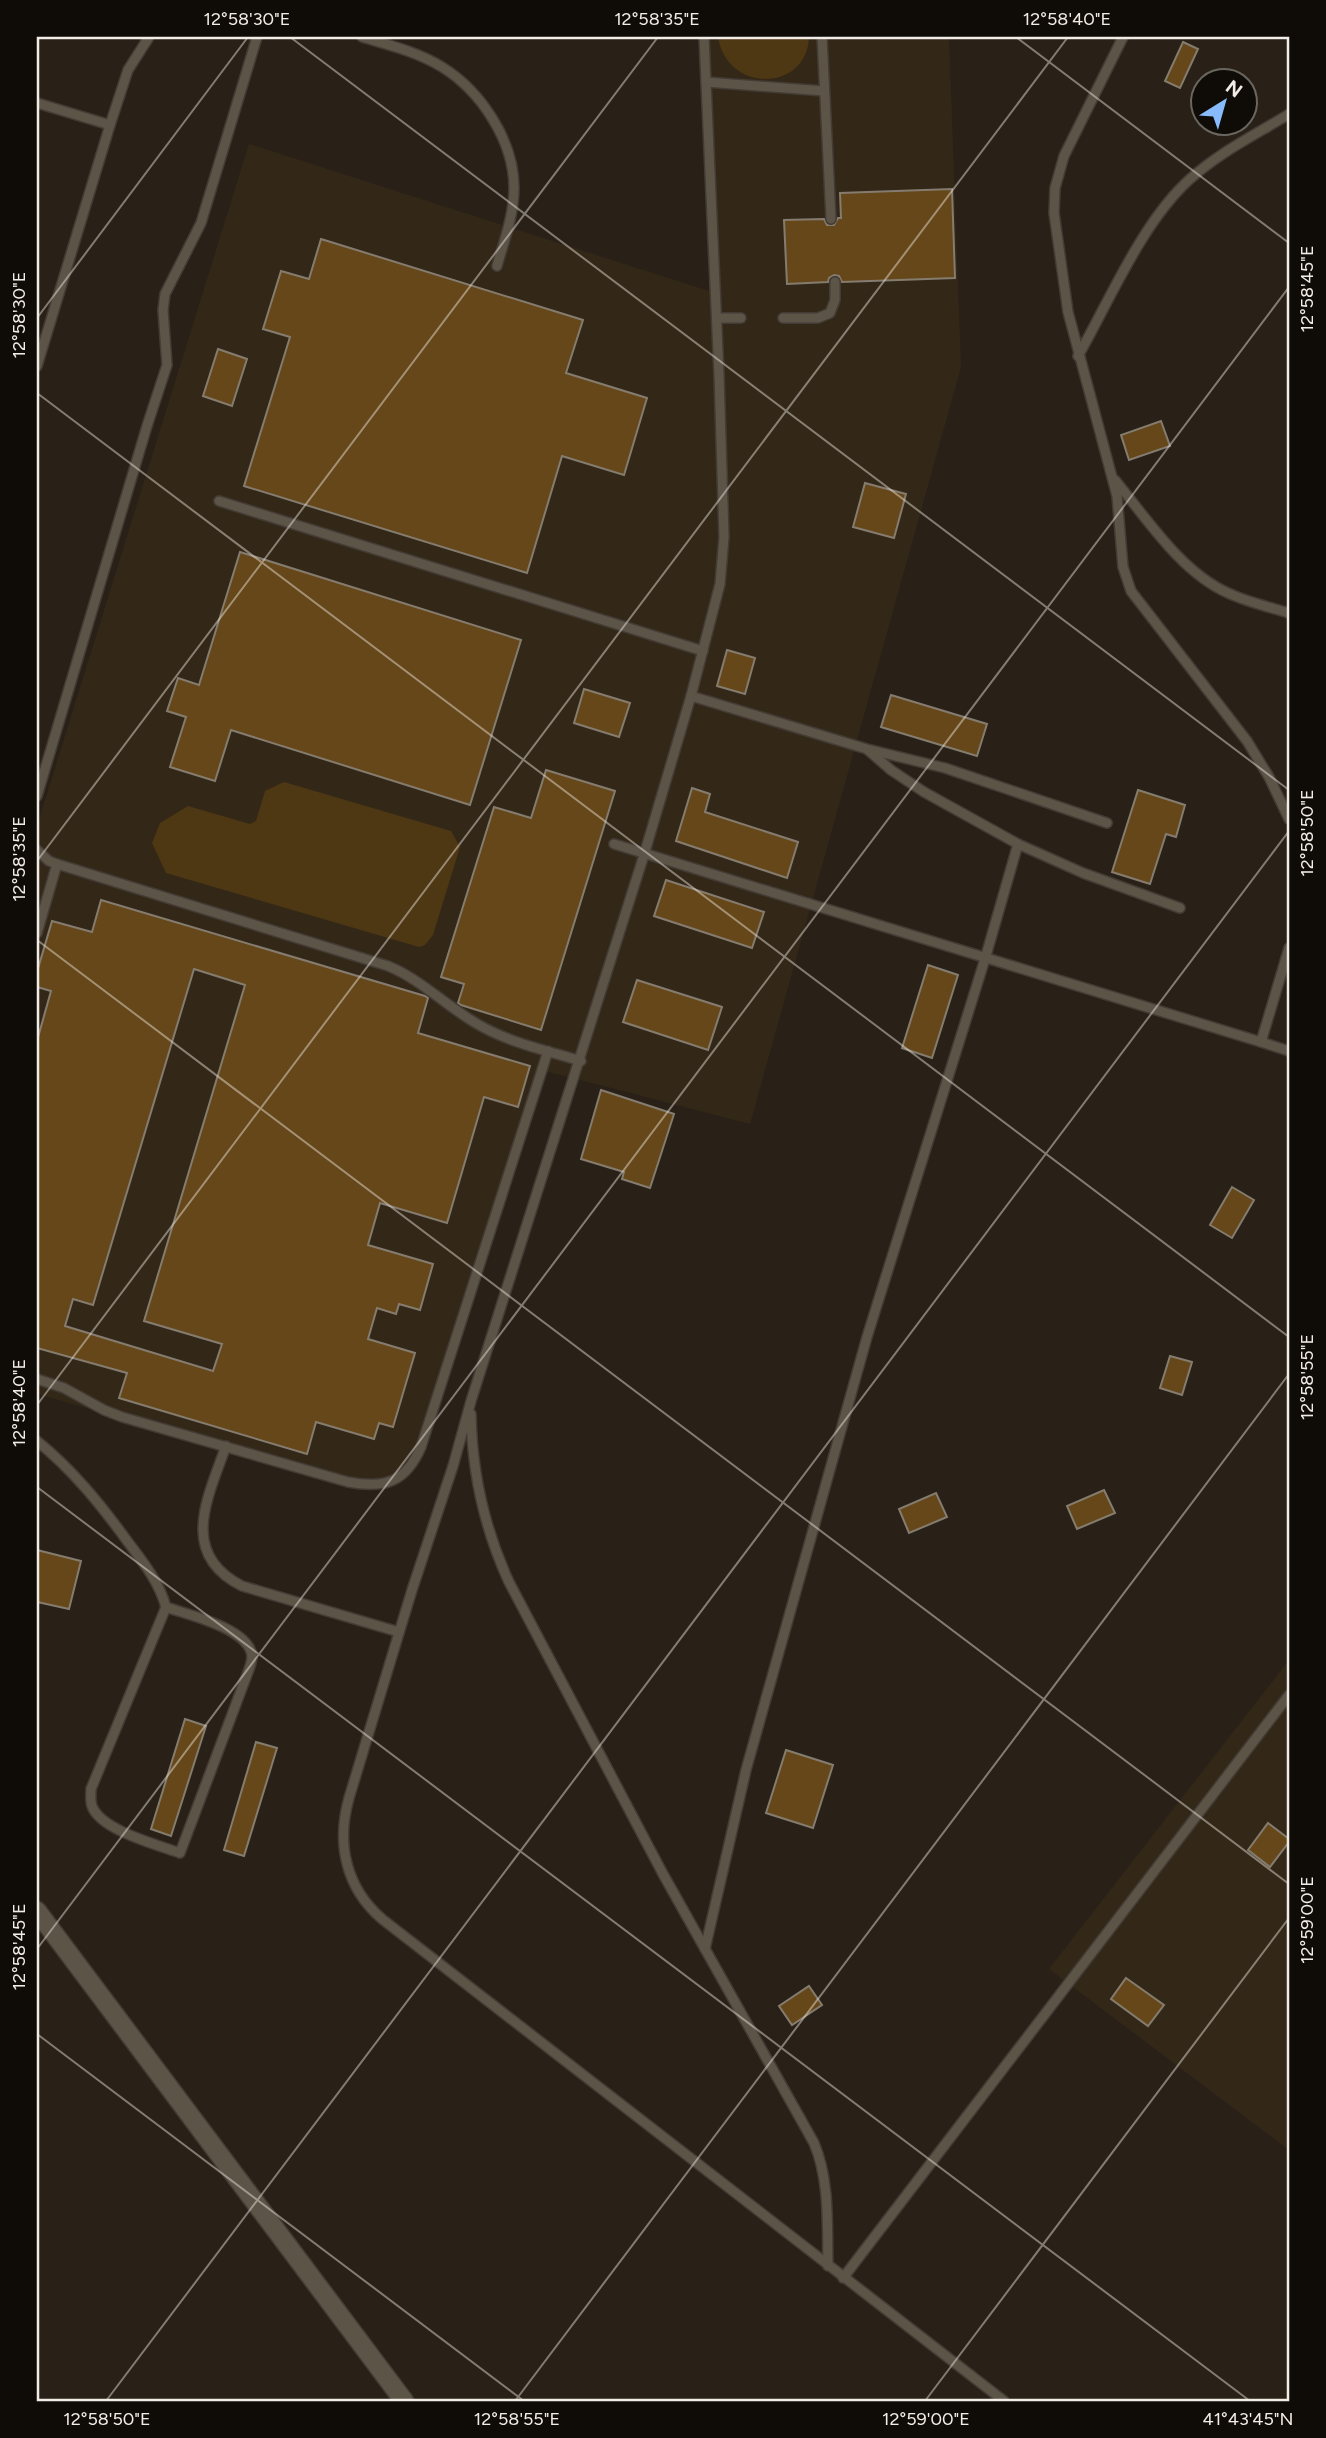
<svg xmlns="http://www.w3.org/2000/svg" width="1326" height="2438" font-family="Figtree,sans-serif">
  <rect width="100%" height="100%" fill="#292117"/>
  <g fill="#332818">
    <polygon points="704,37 949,37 961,367 750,1124 542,1070 421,1447 396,1480 348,1482 37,1394 37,826 249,144 715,293"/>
    <polygon points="1289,1660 1289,2150 1049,1969"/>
  </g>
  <g fill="#4e3713">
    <path d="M 718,37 L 809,37 C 807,92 727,94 718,37 Z"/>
    <polygon points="284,782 451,831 460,847 433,935 425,945 419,947 166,873 152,843 160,823 188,806 250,824 256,821 265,791"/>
  </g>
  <g fill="#654719" stroke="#857c70" stroke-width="2" fill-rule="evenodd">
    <polygon points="1183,42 1198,49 1180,88 1165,81"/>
    <polygon points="952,189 955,278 842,282 839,276 834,275 829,278 828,282 787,284 784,220 824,219 827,225 834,225 838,218 841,218 840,193"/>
    <polygon points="321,239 583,320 566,373 647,398 624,475 562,456 527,573 244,486 290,337 263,329 281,271 309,279"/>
    <polygon points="218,349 247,359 232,406 203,396"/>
    <polygon points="1161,421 1170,446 1129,460 1121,435"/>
    <polygon points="865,483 906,494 894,538 853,527"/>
    <polygon points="240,552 521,640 470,805 231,730 215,781 170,767 186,717 167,711 178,678 199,685"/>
    <polygon points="727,650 755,658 745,694 717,686"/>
    <polygon points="584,689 630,703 619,737 574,723"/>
    <polygon points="891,695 987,724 977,756 881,727"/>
    <polygon points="546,770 615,791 541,1030 461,1005 458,1003 464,984 441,977 494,807 531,818"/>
    <polygon points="692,788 710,794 705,812 798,842 787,878 676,841"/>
    <polygon points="1138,790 1185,805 1176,837 1166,834 1150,884 1112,872"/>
    <polygon points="666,880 764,912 752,948 654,916"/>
    <path d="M 101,900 L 425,996 L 428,998 L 418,1033 L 530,1066 L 518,1107 L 484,1097 L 447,1223 L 380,1203 L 368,1245 L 433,1264 L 420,1310 L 399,1304 L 396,1314 L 377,1308 L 368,1339 L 415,1353 L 393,1427 L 379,1423 L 374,1439 L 316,1422 L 307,1454 L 119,1398 L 127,1373 L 37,1348 L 37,1041 L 51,991 L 37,987 L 37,972 L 52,921 L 92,932 ZM 194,969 L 245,985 L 144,1321 L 222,1344 L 213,1371 L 65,1326 L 73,1299 L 93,1305 Z"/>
    <polygon points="928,965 958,975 932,1058 902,1048"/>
    <polygon points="637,980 722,1007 708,1050 623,1022"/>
    <polygon points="601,1090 674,1114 650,1188 622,1179 624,1172 581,1159"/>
    <polygon points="1232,1187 1254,1200 1232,1238 1210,1225"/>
    <polygon points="1170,1356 1192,1362 1182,1395 1160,1388"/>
    <polygon points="1104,1490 1115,1513 1077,1529 1067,1506"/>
    <polygon points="936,1493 947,1517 909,1533 899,1509"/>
    <polygon points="37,1550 81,1561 69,1609 37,1602"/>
    <polygon points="185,1719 206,1726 171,1836 151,1829"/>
    <polygon points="256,1742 277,1748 244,1856 224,1850"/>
    <polygon points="786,1750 833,1765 813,1828 766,1813"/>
    <polygon points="1268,1823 1289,1839 1289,1842 1270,1867 1248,1850"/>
    <polygon points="1126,1978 1164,2005 1148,2026 1111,1999"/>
    <polygon points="809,1986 822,2005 792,2025 779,2006"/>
  </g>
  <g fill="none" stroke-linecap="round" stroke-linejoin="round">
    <defs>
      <g id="service">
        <path d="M 362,37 C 389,45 418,52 442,67 C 481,91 514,141 514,188 C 514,215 504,241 497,266"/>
        <path d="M 704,37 L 719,375 L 724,537 L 720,584 L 691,696 L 644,855 L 471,1401 L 453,1466 L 412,1590 L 349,1798 C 336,1844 346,1888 382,1919 L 1004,2401"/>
        <polyline points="822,37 831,219"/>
        <polyline points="1123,37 1064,156 1055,188 1054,213 1068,312 1117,496 1123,567 1131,591 1247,741 1269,777 1289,819"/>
        <polyline points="706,82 824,91"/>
        <polyline points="37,103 110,125 37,366"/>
        <polyline points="110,125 128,70 149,37"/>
        <polyline points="717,318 741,318"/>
        <polyline points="783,318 818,318 830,313 835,300 835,282"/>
        <path d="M 1078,356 C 1110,300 1142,222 1190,179 C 1220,152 1255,135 1289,114"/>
        <path d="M 1115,480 C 1147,519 1181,572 1228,593 C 1247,602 1269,607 1289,613"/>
        <polyline points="219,501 703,651"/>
        <polyline points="691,696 867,749 945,768 1107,823"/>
        <polyline points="868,750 891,770 924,792 1018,844 1083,873 1180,908"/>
        <polyline points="37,796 147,426 167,365 163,310 165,294 201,223 257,37"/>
        <polyline points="614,844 1261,1042 1289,948"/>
        <path d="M 37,850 L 49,861 L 57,864 L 388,966 C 420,979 444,1004 474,1022 C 506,1042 545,1050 581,1061"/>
        <polyline points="37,933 57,864"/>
        <polyline points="1261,1042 1289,1051"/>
        <path d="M 37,1379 L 64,1388 L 104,1410 L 122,1417 L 348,1482 C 385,1489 406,1482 421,1447 L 548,1051"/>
        <path d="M 471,1414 C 472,1471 485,1530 509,1582 L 663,1874 L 814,2143 C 830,2181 827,2225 828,2266"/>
        <path d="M 37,1441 C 73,1470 101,1505 128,1542 C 144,1563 159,1582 166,1607 L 91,1789 C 91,1794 90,1801 92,1806 C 100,1830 158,1845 180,1853 L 248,1672 C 250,1667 252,1661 252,1656 C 249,1628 188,1615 166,1607"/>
        <path d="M 226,1446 C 208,1497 178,1554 242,1586 L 399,1632"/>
        <polyline points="705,1949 746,1770 867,1337 985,959 1018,844"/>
        <polyline points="843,2278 1289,1695"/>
      </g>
      <polyline id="minor" points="37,1911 404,2401"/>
    </defs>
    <use href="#service" stroke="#433c35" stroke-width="12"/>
    <use href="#minor" stroke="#433c35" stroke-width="21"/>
    <use href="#service" stroke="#5d5448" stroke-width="9"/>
    <use href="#minor" stroke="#5d5448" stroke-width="18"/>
  </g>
  <path fill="none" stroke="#f1ece5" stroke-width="2" stroke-opacity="0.45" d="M 290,37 L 1289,790M 1016,37 L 1289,243M 37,318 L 248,37M 37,393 L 1289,1337M 37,861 L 658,37M 37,940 L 1289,1884M 37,1405 L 1068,37M 37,1487 L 1250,2401M 37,1949 L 1289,287M 37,2034 L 524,2401M 106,2401 L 1289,831M 515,2401 L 1289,1374M 925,2401 L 1289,1918"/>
  <rect width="1326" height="2438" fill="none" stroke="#0f0c07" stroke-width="77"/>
  <g transform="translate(1224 102) rotate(37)"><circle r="33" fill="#0f0c07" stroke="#696660" stroke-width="2"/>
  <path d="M0-5L12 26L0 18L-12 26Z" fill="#87bbfb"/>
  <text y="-10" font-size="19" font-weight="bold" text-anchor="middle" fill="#f1ece5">N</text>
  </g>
  <rect x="38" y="38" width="1250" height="2362" fill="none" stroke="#f1ece5" stroke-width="2.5"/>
  <g font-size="18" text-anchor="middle" fill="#f1ece5">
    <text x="247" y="25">12°58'30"E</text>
    <text x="657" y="25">12°58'35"E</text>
    <text x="1067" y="25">12°58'40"E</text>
    <text transform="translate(1307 289) rotate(-90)" y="6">12°58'45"E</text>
    <text transform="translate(19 315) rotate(-90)" y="6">12°58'30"E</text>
    <text transform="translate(1307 833) rotate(-90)" y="6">12°58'50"E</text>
    <text transform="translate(19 859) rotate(-90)" y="6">12°58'35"E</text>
    <text transform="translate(1307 1377) rotate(-90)" y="6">12°58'55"E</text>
    <text transform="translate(19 1403) rotate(-90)" y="6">12°58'40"E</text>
    <text transform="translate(1307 1920) rotate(-90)" y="6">12°59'00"E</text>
    <text transform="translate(19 1947) rotate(-90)" y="6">12°58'45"E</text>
    <text x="107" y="2425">12°58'50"E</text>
    <text x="517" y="2425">12°58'55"E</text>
    <text x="926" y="2425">12°59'00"E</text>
    <text x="1248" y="2425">41°43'45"N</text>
  </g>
</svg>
